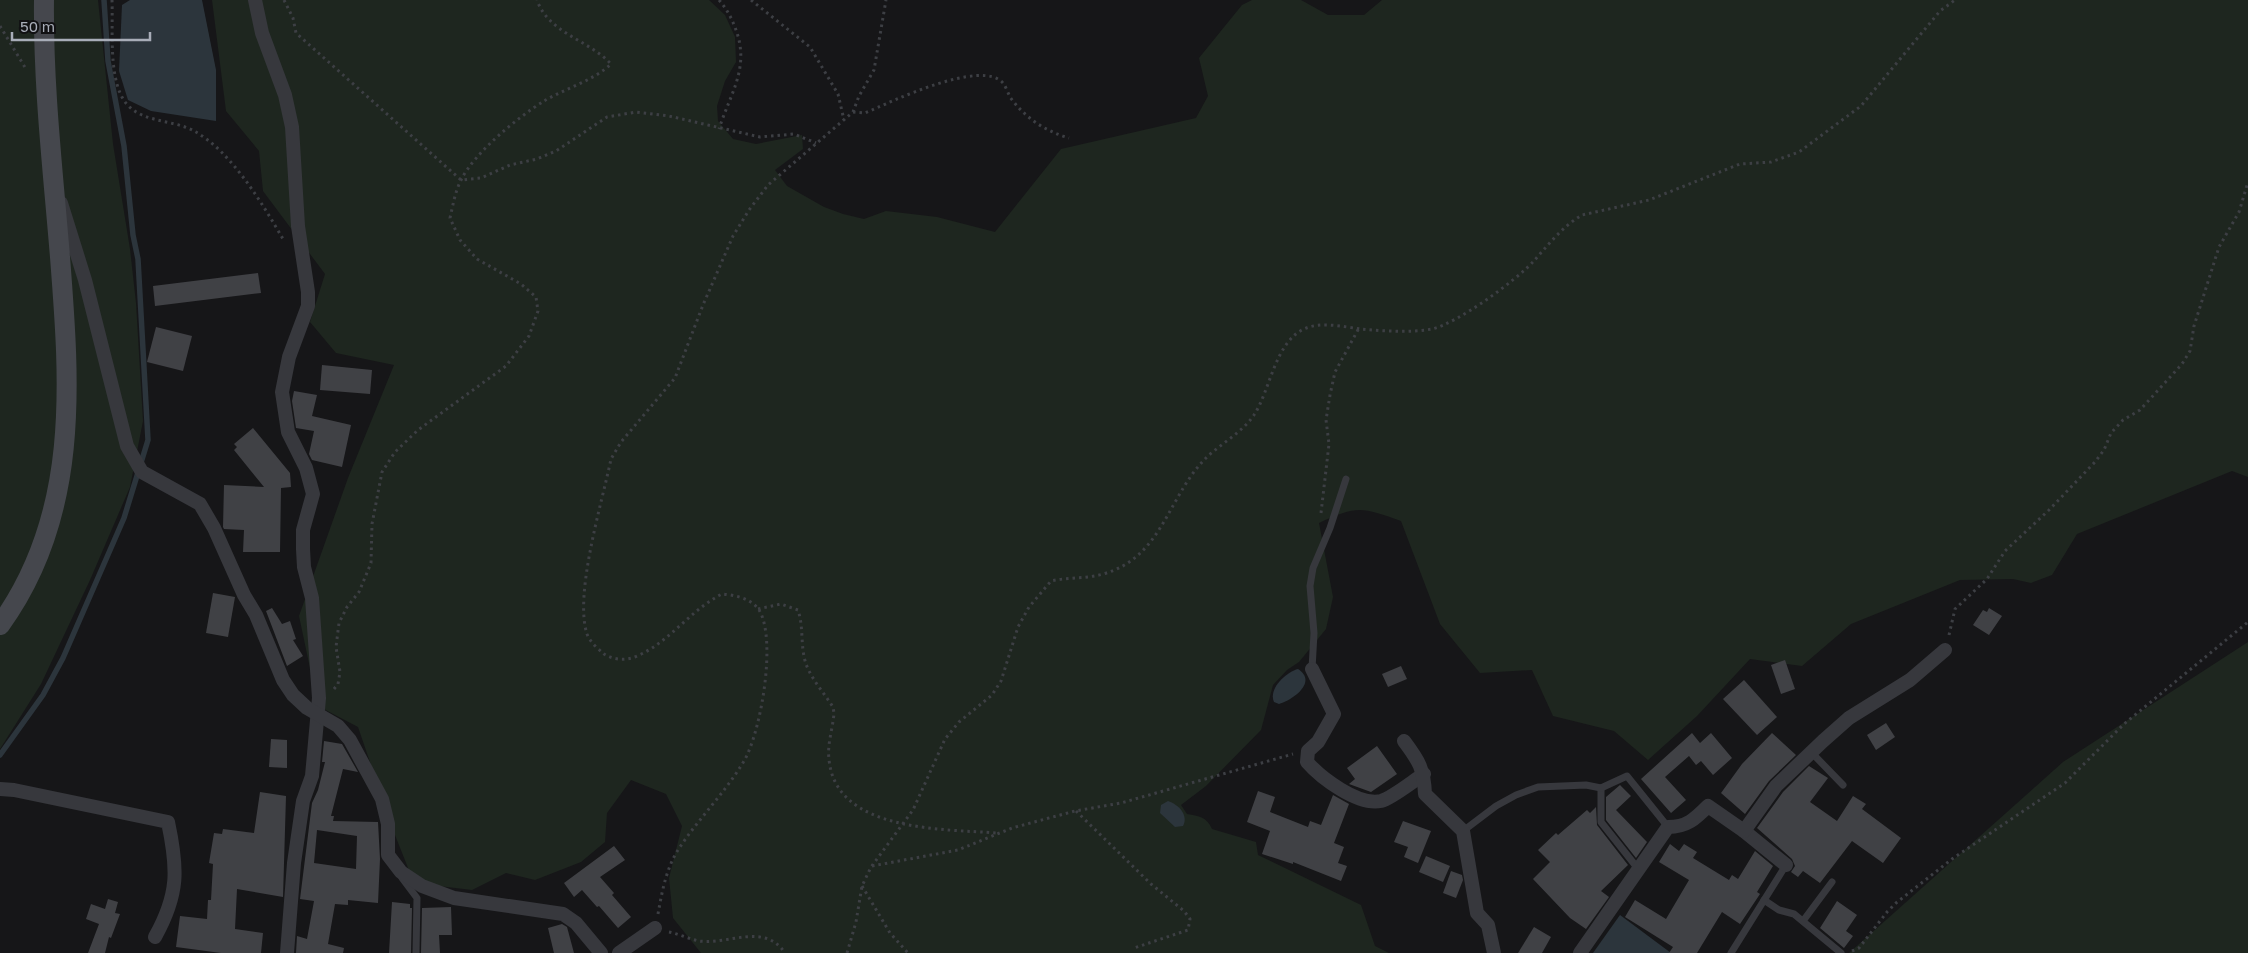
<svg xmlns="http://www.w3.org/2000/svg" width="2248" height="953" font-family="'Golos Text',sans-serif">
  <rect width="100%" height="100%" fill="#161618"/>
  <g fill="#1e261f">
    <polygon points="0,0 98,0 113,144 130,249 136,303 143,421 130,487 90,580 41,684 0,749"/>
    <path d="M 212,0 L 709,0 L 725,15 L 735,37 L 736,62 L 725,81 L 717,106 L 718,121 L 733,139 L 756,144 L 802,135 L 803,149 L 775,170 L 787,186 L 824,207 L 843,214 L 864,219 L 886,211 L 937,217 L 995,232 L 1061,149 L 1196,118 L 1208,96 L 1199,58 L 1242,5 L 1252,0 L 1301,0 L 1328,15 L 1364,15 L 1382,0 L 2248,0 L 2248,477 L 2232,471 L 2077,534 L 2052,575 L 2031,583 L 2013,579 L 1960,580 L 1851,624 L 1802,666 L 1750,659 L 1697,716 L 1648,760 L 1614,731 L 1553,716 L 1532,670 L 1480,673 L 1440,624 L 1401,521 C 1362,507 1357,505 1319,523 L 1333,597 L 1326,629 L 1299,662 L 1287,670 L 1273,685 L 1261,730 L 1206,786 L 1181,805 L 1187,814 C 1199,816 1207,817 1212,829 L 1256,842 L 1258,855 L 1361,905 L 1375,946 L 1389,953 L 701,953 L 673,918 L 669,878 L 682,826 L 666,794 L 631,780 L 607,813 L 605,842 L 581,862 L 535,880 L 506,873 L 472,890 L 414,883 L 395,835 L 358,727 L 318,706 L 299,616 L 348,478 L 394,365 L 336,353 L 310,322 L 325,274 L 263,191 L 259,151 L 226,111 Z"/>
    <polygon points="2248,642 2248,953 1849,953 2063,762"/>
  </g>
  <g fill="#2c353c">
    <polygon points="130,0 202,0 216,70 216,121 151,111 128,100 119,71 122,5"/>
    <path d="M 1298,669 C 1318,682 1293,700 1279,704 L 1274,702 C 1268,689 1286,672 1298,669 Z"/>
    <path d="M 1168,801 C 1178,804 1189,815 1183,826 L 1175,827 L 1160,813 L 1161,805 Z"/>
    <polygon points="1620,915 1671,953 1593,953"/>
  </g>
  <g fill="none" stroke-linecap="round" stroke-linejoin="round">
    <polyline stroke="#2c353c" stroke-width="5.5" points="0,755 43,695 63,658 124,518 148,440 138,259 133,235 124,146 108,61 104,0"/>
  </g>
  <g fill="#404145" fill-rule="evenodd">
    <polygon points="258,273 261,293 155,306 153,286"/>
    <polygon points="156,327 192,336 183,371 147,362"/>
    <polygon points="322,365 372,370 370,394 320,390"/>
    <polygon points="294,391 317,395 312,416 351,425 342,467 312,460 309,454 314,431 296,428 292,401"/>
    <polygon points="253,428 290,473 291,487 281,488 280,552 243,552 244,530 224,529 223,527 224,485 264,487 234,450 237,447 234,444"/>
    <polygon points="213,593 235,597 228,637 206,633"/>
    <polygon points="272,608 282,624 290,621 296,639 293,640 303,656 287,666 266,611"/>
    <polygon points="1989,608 2002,616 1989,635 1973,625 1983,610 1987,612"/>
    <polygon points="1785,660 1795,689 1781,694 1771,665"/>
    <polygon points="1401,666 1407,679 1388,687 1382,674"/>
    <polygon points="1744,680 1777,717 1757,735 1723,699"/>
    <polygon points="1886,723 1895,737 1876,750 1867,735"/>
    <polygon points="1692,733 1700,743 1711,733 1732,758 1713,775 1701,761 1696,765 1689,756 1665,777 1686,800 1671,813 1641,779"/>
    <polygon points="1772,733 1796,755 1769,781 1745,814 1721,793 1742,764"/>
    <polygon points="271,739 287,740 287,768 269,767"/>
    <path d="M 324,741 L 342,744 L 358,772 L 343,769 L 331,816 L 334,816 L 333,821 L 378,822 L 380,859 L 378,903 L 348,900 L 348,905 L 335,904 L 328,944 L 344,948 L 343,953 L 296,953 L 297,936 L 307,939 L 314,901 L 300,899 L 312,803 L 318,790 L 325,762 L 322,762 ZM 317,830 L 357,836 L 356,869 L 314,863 Z"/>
    <polygon points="1377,746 1397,774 1371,792 1349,784 1355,779 1347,768"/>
    <polygon points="1809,766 1828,778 1810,802 1837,821 1853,796 1866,804 1862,809 1901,838 1883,863 1852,841 1820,883 1803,871 1798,877 1791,872 1795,866 1792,859 1757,828 1783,792"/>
    <polygon points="1620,785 1631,796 1616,810 1647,842 1636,858 1606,820 1606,797"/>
    <polygon points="1258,791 1275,797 1270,812 1308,827 1310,821 1321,825 1333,795 1349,804 1334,843 1344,847 1338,863 1347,866 1341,881 1293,862 1293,864 1262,854 1270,831 1247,822"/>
    <polygon points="260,792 286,796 283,897 237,889 235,929 263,933 261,953 221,953 176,947 180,916 207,919 208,900 211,900 213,864 209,863 214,833 222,834 223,829 254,833"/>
    <polygon points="1596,807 1597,825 1628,865 1601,891 1609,897 1586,929 1570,918 1533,879 1550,862 1538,850 1556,833 1558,835 1587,810 1590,813"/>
    <polygon points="1403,821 1431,831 1418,863 1404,857 1408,847 1394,842"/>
    <polygon points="1670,844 1679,851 1684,844 1697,852 1693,858 1729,880 1732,875 1738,879 1755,851 1773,866 1757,892 1760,894 1740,924 1722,912 1697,953 1669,953 1673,947 1625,917 1635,900 1666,919 1689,880 1659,862"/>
    <polygon points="614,846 625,860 600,877 614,893 612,895 631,917 618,928 599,906 597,907 582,890 574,897 564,883"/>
    <polygon points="1426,856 1450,866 1443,882 1419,872"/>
    <polygon points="1451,871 1462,875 1463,880 1456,898 1443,893"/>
    <polygon points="108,899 118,902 115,913 120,914 111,938 109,937 105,953 88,953 99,924 86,919 91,904 105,909"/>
    <polygon points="1837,901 1857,915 1846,931 1853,936 1844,948 1820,928"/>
    <polygon points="392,902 410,904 410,908 412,908 411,953 389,953"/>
    <polygon points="451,907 452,935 439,935 440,953 421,953 422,908"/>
    <polygon points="562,924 567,927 574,953 554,953 548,928"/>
    <polygon points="1534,927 1551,937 1542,953 1518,953"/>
  </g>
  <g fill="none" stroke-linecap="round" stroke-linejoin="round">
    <g stroke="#3d3f44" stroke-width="3" stroke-dasharray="2.5 4" stroke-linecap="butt">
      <path d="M 112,0 C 113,28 109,70 121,95 C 134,124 171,118 194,131 C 231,151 262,203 283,239"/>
      <polyline points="284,0 293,18 296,33 461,180 481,178 510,165 537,159 556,151 607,117 636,112 669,116 760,137 794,134 816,143"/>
      <path d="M 719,0 C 727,9 732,19 736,30 C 750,68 730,94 719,129"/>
      <polyline points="751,0 810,47 838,94 844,120"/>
      <polyline points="0,26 26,69"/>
      <path d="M 853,112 L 865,113 C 891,102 981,58 1003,83 C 1006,87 1008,93 1010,97 C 1025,118 1045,131 1069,138"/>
      <polyline points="1321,513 1329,444 1326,420 1330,395 1335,372 1359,328"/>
      <path d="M 758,609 L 781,604 L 798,610 C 804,628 800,646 806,664 C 812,680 824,693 833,707 L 834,713 C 833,728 827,744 829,759 C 835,832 943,829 997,833"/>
      <polyline points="1949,635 1955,609 1987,579 2005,551 2049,510 2095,462 2104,450 2111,433 2123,420 2140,410 2182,364 2190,351 2194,326 2219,247 2239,212 2248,182"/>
      <path d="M 334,689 L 338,684 L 340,672 L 336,647 L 339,623 L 347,607 L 359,592 L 371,563 L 372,524 L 382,472 L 395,452 L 418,430 L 506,366 L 529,336 L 538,311 L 536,297 L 521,284 L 477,259 L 460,240 L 450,218 C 453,205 455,192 461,180 C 475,152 517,118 544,101 C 566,88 593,81 611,64 C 589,40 548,33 537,0"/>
      <polyline points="1076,811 1151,884 1184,911 1190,919 1188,930 1134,948"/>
      <polyline points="872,866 958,850 1012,828 1075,811 1121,803 1293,754"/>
      <polyline points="862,886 890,933 908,953"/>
      <path d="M 658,914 C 662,892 666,869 678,850 C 698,819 725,793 744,761 C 761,732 777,639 759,610 C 751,598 734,595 722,594 C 690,610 670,642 637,656 C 626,661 614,660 604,654 C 598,649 590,642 587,634 C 574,594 602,503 611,459 L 621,442 L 675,378 L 703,305 L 733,236 L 749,210 L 768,185 L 853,112 L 859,96 L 874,70 L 886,0"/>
      <path d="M 669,932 C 679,934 689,939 699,941 C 729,945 764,922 785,953"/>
      <polyline points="1852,951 1859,948 1887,912 1896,903 1952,859 2065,783 2124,724 2248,622"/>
      <path d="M 847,953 L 856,922 L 862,886 L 871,867 L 913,810 L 945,739 L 959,722 L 992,695 L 1001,681 L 1018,627 L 1029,607 L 1051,581 C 1068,577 1086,579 1103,574 C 1161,558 1167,500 1203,461 C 1218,445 1241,434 1254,415 C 1270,391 1275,342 1304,329 C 1321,321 1344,327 1361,329 C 1384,331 1409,333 1432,329 C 1458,323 1515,281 1533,262 C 1547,246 1563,226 1582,215 L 1649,200 L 1740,164 L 1771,162 L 1799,152 L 1861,106 L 1940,11 L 1955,0"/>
    </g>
    <g stroke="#37383d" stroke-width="7">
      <polyline points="1312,669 1314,633 1310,586 1313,568 1330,528 1346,479"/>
      <polyline points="1812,753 1843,785"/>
      <polyline points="1601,788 1601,822 1639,870"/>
      <polyline points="1463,831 1496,806 1516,795 1538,787 1586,785 1601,788 1627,776 1668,827"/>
      <polyline points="402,878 417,898 416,953"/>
      <polyline points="1764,900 1779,910 1794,914 1841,953"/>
      <polyline points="1803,921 1832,882"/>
      <polyline points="1731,953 1786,865"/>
    </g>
    <g stroke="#37383d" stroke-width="14">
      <polyline points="255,0 262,33 285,95 292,127 298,226 308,292 308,306 289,357 282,392 288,432 306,468 313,494 303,530 303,549 304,567 312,598 319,698 312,776 303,801 294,863 287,953"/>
      <polyline points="61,203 85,280 127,446 142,472 200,504 214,528 244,595 256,615 283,680 293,695 307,708 338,726 350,740 382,799 388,824 388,855 401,872 422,886 454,898 563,914 576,923 601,953"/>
      <path d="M 1312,669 L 1334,714 L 1318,742 L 1308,751 L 1307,762 C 1321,778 1358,806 1381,801 C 1392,798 1413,781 1424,774"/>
      <path d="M 1404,741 C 1419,761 1424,769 1425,794 L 1463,831 L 1477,913 L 1488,925 L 1494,953"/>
      <path d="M 0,789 L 14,790 L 168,822 C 178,869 179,894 155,937"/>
      <polyline points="1744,831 1786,865"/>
      <polyline points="619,953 655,928"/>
      <path d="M 1580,953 L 1668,827 C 1687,827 1695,819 1708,806 L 1744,831 L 1776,786 L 1823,741 L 1849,718 L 1910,680 L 1945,650"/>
    </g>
    <path stroke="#45474d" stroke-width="20" d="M 0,625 C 80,515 70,385 60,257 C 53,171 43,86 44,0"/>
  </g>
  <path d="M12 32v8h138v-8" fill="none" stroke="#a8adb8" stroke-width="2.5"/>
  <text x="20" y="32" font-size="15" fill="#a8adb8" stroke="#111113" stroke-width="4" paint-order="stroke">50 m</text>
</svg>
